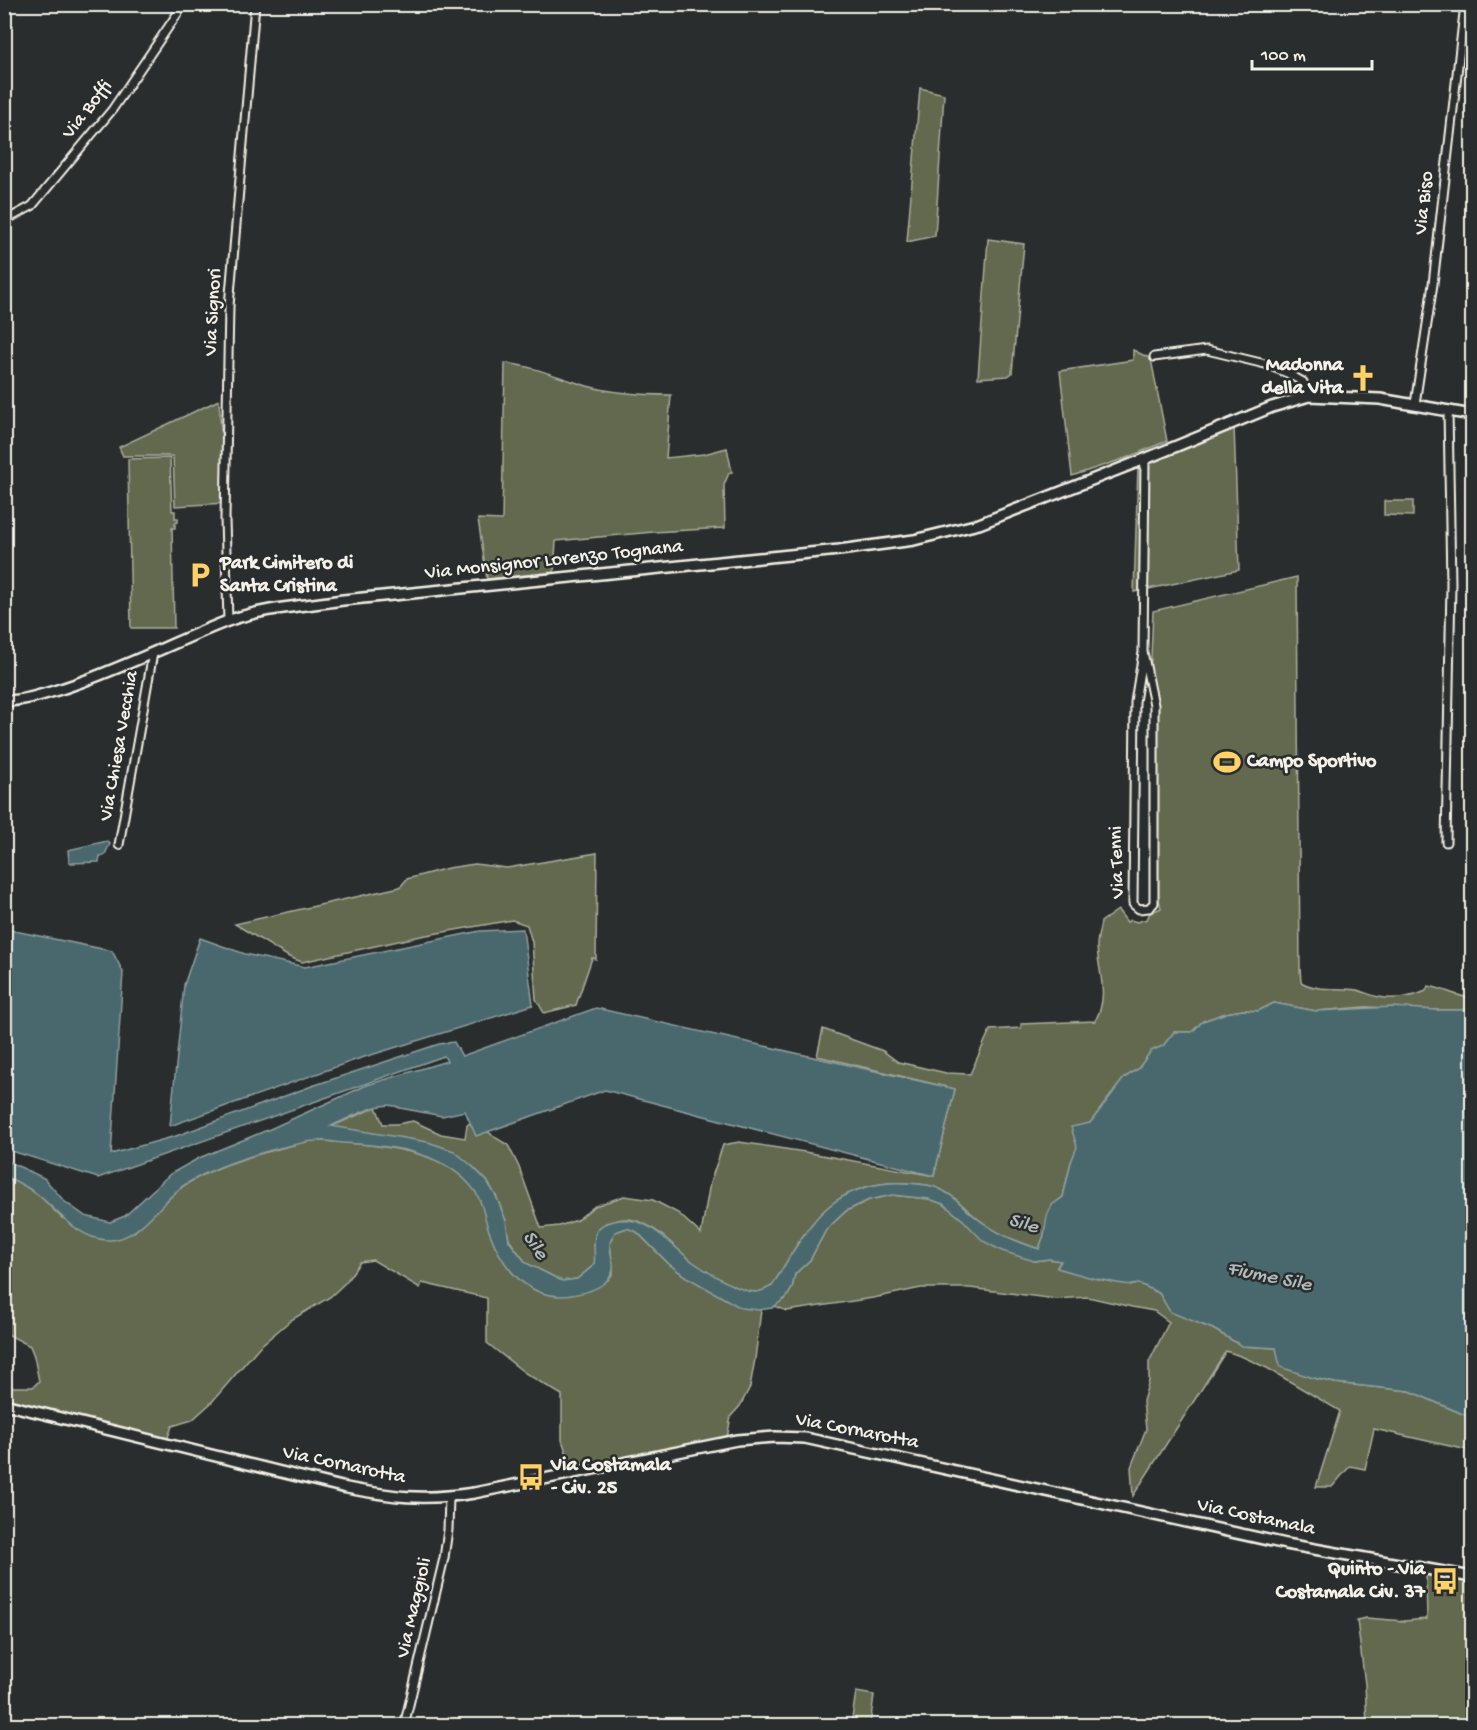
<svg xmlns="http://www.w3.org/2000/svg" width="1477" height="1730" font-family="'Gochi Hand',sans-serif">
  <rect width="100%" height="100%" fill="#2a2d2e"/>
  <filter id="ink" filterUnits="userSpaceOnUse"><feTurbulence type="fractalNoise" baseFrequency=".0167" numOctaves="2"/><feDisplacementMap in="SourceGraphic" scale="12" xChannelSelector="R" yChannelSelector="G"/><feConvolveMatrix kernelMatrix="1 2 1 2 8 2 1 2 1" color-interpolation-filters="sRGB"/></filter>
  <g filter="url(#ink)">
    <g fill="#63694f" stroke="#acad9c" stroke-width="1.5">
      <polygon points="920,88 944,94 935,236 907,242"/>
      <polygon points="988,239 1024,244 1012,373 1008,376 978,378"/>
      <polygon points="1133,350 1151,359 1167,441 1126,458 1072,476 1060,371 1133,360"/>
      <path d="M 505,363 C 533,366 560,378 587,386 C 613,393 644,395 671,395 L 666,458 L 704,454 L 727,448 L 732,472 L 729,473 L 724,485 L 725,528 L 653,532 L 556,541 L 554,572 L 487,579 L 478,519 L 502,520 Z"/>
      <polygon points="219,400 226,503 175,506 173,456 123,456 119,447"/>
      <polygon points="1234,426 1239,570 1134,592 1138,466"/>
      <polygon points="170,458 172,511 175,511 175,518 178,518 178,522 175,523 175,528 172,528 174,628 131,628 128,459"/>
      <polygon points="1384,501 1413,501 1413,516 1384,515"/>
      <path d="M 1297,577 L 1300,968 L 1301,982 C 1318,992 1338,987 1357,990 C 1364,992 1372,996 1379,997 C 1394,1000 1413,997 1426,991 L 1428,986 C 1444,988 1455,997 1472,998 L 1472,1010 L 1436,1010 L 1366,1007 L 1316,1011 L 1274,1003 L 1258,1011 L 1243,1010 L 1226,1013 L 1203,1021 L 1192,1032 L 1174,1032 L 1163,1046 L 1151,1051 L 1138,1069 L 1124,1078 L 1090,1123 L 1071,1162 L 1063,1197 C 1045,1209 1049,1216 1044,1235 C 1043,1240 1040,1244 1039,1249 C 1015,1241 997,1234 977,1218 C 966,1210 957,1198 945,1192 C 933,1184 919,1184 905,1183 C 879,1181 849,1189 828,1207 C 806,1225 787,1262 772,1286 C 766,1289 762,1292 755,1292 C 739,1292 706,1272 693,1262 C 674,1248 657,1225 633,1220 C 624,1217 615,1221 606,1223 L 594,1244 L 596,1255 L 594,1265 L 577,1279 L 562,1281 L 526,1263 L 509,1240 L 506,1221 L 496,1196 L 487,1181 L 472,1166 L 330,1127 L 376,1107 L 383,1124 L 397,1124 L 413,1121 L 441,1134 L 465,1138 L 467,1125 L 474,1121 L 496,1138 L 508,1145 L 519,1167 L 541,1228 L 559,1226 L 577,1220 L 595,1206 L 624,1196 L 653,1200 L 678,1213 L 701,1234 L 710,1183 L 723,1145 L 739,1142 L 805,1152 L 934,1176 L 955,1089 L 817,1056 L 823,1029 L 883,1051 L 898,1062 L 946,1073 L 970,1074 L 990,1030 L 1021,1028 L 1021,1024 L 1095,1021 C 1110,995 1098,972 1097,946 C 1097,938 1100,929 1101,922 L 1118,910 L 1127,922 L 1131,920 L 1137,922 L 1147,919 L 1150,913 L 1161,908 L 1158,895 L 1154,699 L 1150,679 L 1153,611 Z"/>
      <polygon points="597,853 596,959 592,958 576,1005 544,1013 536,999 532,942 527,925 512,920 421,936 302,962 289,957 235,924 400,887 407,879 448,868 475,864 507,868"/>
      <path d="M 313,1140 C 365,1145 457,1144 481,1202 C 487,1216 488,1231 495,1245 C 500,1256 508,1266 515,1276 L 591,1290 L 608,1280 L 613,1273 L 610,1242 L 615,1232 L 627,1228 L 637,1232 L 669,1264 L 685,1276 L 761,1310 L 755,1359 L 750,1387 L 740,1406 L 731,1416 L 727,1438 L 572,1469 L 562,1440 L 562,1395 L 525,1373 L 487,1343 L 487,1298 L 422,1283 L 420,1288 L 373,1260 L 360,1262 L 346,1282 L 330,1297 L 291,1320 L 259,1347 L 211,1403 L 192,1420 L 172,1426 L 167,1440 L 9,1401 L 11,1387 L 33,1387 L 39,1381 L 34,1356 L 30,1346 L 9,1335 L 5,1331 L 4,1176 L 21,1183 L 42,1198 L 62,1218 L 134,1232 C 151,1217 166,1198 185,1185 C 220,1162 273,1150 313,1140 Z"/>
      <polygon points="892,1195 929,1199 944,1204 963,1220 1034,1261 1049,1259 1061,1261 1057,1267 1131,1285 1140,1284 1159,1293 1171,1312 1213,1329 1242,1346 1276,1348 1310,1377 1335,1383 1410,1391 1472,1418 1472,1451 1374,1429 1365,1469 1350,1466 1332,1487 1316,1487 1340,1411 1267,1368 1243,1357 1226,1351 1133,1496 1131,1467 1146,1429 1143,1401 1149,1381 1149,1362 1169,1322 1154,1311 1132,1307 1088,1297 1056,1299 970,1288 921,1288 873,1298 787,1311 774,1306 787,1297 792,1288 795,1274 810,1260 826,1230 846,1211 869,1200"/>
      <polygon points="1426,1575 1472,1583 1472,1725 1367,1725 1365,1684 1357,1620 1366,1618 1404,1621 1427,1619"/>
      <polygon points="856,1692 874,1695 870,1725 851,1725"/>
    </g>
    <g fill="#4a686d" stroke="#8e9f9e" stroke-width="1.5">
      <polygon points="107,841 110,844 104,856 100,856 99,862 71,863 69,861 68,850"/>
      <path d="M 5,929 L 112,951 L 123,972 L 111,1154 L 176,1136 L 312,1086 L 439,1044 L 454,1042 L 462,1056 L 596,1008 L 955,1089 L 934,1176 L 605,1090 L 476,1136 L 465,1111 L 442,1116 L 400,1108 C 383,1098 348,1119 331,1126 L 428,1142 L 454,1151 L 472,1166 L 487,1181 L 496,1196 L 506,1221 L 509,1241 L 526,1263 L 562,1281 L 577,1279 L 594,1265 C 596,1254 591,1238 598,1229 C 602,1224 608,1222 614,1221 C 647,1213 669,1244 693,1262 C 706,1271 739,1292 755,1292 C 762,1292 766,1289 772,1286 C 787,1262 807,1224 828,1207 C 849,1189 879,1181 905,1183 C 919,1184 933,1184 945,1192 C 956,1197 964,1208 973,1215 C 993,1232 1014,1241 1039,1249 L 1044,1235 L 1047,1216 L 1052,1205 L 1063,1197 L 1071,1162 L 1077,1147 L 1071,1127 L 1090,1123 L 1124,1078 L 1138,1069 L 1151,1051 L 1163,1046 L 1174,1032 L 1192,1032 L 1203,1021 L 1226,1013 L 1243,1010 L 1258,1011 L 1274,1003 L 1316,1011 L 1392,1007 L 1435,1010 L 1472,1010 L 1472,1418 L 1410,1391 L 1335,1383 L 1310,1377 L 1280,1367 L 1276,1348 L 1242,1346 L 1213,1329 L 1170,1312 L 1159,1293 L 1140,1284 L 1131,1285 L 1117,1283 L 1092,1278 L 1057,1268 L 1061,1261 L 1049,1259 L 1034,1261 L 1002,1251 L 983,1241 L 963,1220 L 943,1204 L 929,1199 L 892,1195 L 869,1200 L 846,1211 L 826,1230 L 810,1260 L 795,1274 L 792,1288 L 787,1297 L 772,1308 L 759,1310 L 741,1308 L 685,1276 L 669,1264 L 637,1232 L 627,1228 L 615,1232 C 613,1236 610,1240 610,1244 C 609,1255 617,1265 611,1275 C 604,1288 585,1293 572,1295 C 527,1302 501,1266 488,1228 C 483,1213 482,1198 471,1186 C 454,1166 430,1156 405,1150 C 384,1146 363,1144 342,1143 C 333,1142 324,1140 315,1141 C 307,1141 300,1144 292,1145 C 258,1153 216,1165 186,1184 C 161,1200 139,1242 107,1240 C 79,1238 62,1216 43,1199 C 32,1189 18,1182 5,1176 L 5,1160 L 44,1178 L 64,1201 L 85,1216 L 110,1222 L 125,1216 L 170,1174 L 199,1158 L 270,1129 L 367,1085 L 447,1061 L 444,1056 L 98,1178 L 5,1149 Z"/>
      <polygon points="523,929 533,1005 358,1059 170,1126 184,985 200,938 245,954 305,967 480,931"/>
    </g>
    <g fill="none" stroke-linecap="round" stroke-linejoin="round">
      <defs>
        <g id="street">
          <polyline points="4,221 32,206 112,110 184,4"/>
          <polyline points="1154,357 1207,350 1265,364 1287,373 1303,382 1309,396"/>
          <polyline points="1415,404 1433,284 1465,4"/>
          <polyline points="228,621 225,519 229,306 255,4"/>
          <polyline points="1143,652 1154,705 1154,903 1149,908 1139,909 1133,904 1135,702 1143,652 1145,459"/>
          <polyline points="1446,842 1451,584 1448,410"/>
          <polyline points="119,845 153,653"/>
          <polyline points="404,1726 444,1558 448,1530 449,1497"/>
        </g>
        <g id="secondary">
          <path d="M 4,701 C 25,701 48,693 67,687 C 121,669 172,643 225,622 C 262,608 303,606 343,600 L 839,550 L 914,540 L 979,524 L 1145,459 L 1272,407 L 1309,396 L 1380,399 L 1472,415"/>
          <path d="M 4,1404 L 342,1487 C 392,1497 423,1501 474,1493 L 737,1440 L 775,1437 L 805,1438 L 1286,1544 L 1472,1577"/>
        </g>
      </defs>
      <use href="#street" stroke="#f4f1e8" stroke-width="11"/>
      <use href="#secondary" stroke="#f4f1e8" stroke-width="14"/>
      <use href="#street" stroke="#2a2d2e" stroke-width="7"/>
      <use href="#secondary" stroke="#2a2d2e" stroke-width="9"/>
    </g>
  </g>
  <defs>
    <symbol id="church-bare" viewBox="-9 -9 18 18"><path d="M-1.2-6h2.4v3.5h3.3v2.4h-3.3V6h-2.4V-.1h-3.3v-2.4h3.3Z" fill="#ffd166" stroke="#2a2d2e" stroke-width="2.5" paint-order="stroke"/></symbol>
    <symbol id="parking-bare" viewBox="-9 -9 18 18"><path d="M-3.5-5.5H1a3.5 3.5 0 0 1 0 7H-1V5.5H-3.5ZM-1-3.4V-.6H.8a1.4 1.4 0 0 0 0-2.8Z" fill="#ffd166" stroke="#2a2d2e" stroke-width="2.5" paint-order="stroke"/></symbol>
    <symbol id="stadium-bare" viewBox="-9 -9 18 18"><path d="M0-5a6.5 5 0 1 0 0 10a6.5 5 0 1 0 0-10ZM-3.5-1.8h7v3.6h-7Z" fill="#ffd166" stroke="#2a2d2e" stroke-width="2.5" paint-order="stroke"/></symbol>
    <symbol id="bus-bare" viewBox="-9 -9 18 18"><path d="M-5-6H5V4H4V6H2V4H-2V6H-4V4H-5ZM-3.5-4V0h7V-4ZM-3.5 1.2v1.5H-2V1.2ZM2 1.2v1.5H3.5V1.2Z" fill="#ffd166" stroke="#2a2d2e" stroke-width="2.5" paint-order="stroke"/></symbol>
  </defs>
  <g fill-rule="evenodd">
    <use href="#church-bare" x="1344" y="359" width="38" height="38"/>
    <use href="#parking-bare" x="181" y="556" width="38" height="38"/>
    <use href="#stadium-bare" x="1208" y="743" width="38" height="38"/>
    <use href="#bus-bare" x="512" y="1458" width="38" height="38"/>
    <use href="#bus-bare" x="1426" y="1562" width="38" height="38"/>
  </g>
  <g text-anchor="middle" dominant-baseline="central" stroke-width="5" stroke-linejoin="round" paint-order="stroke">
    <g font-size="20" fill="#f4f1e8" stroke="#2a2d2e">
      <text transform="translate(88 110) rotate(-52)">Via Boffi</text>
      <text transform="translate(1425 203) rotate(-84)">Via Biso</text>
      <text transform="translate(214 312) rotate(-87)">Via Signori</text>
      <text transform="translate(554 561) rotate(-6)">Via Monsignor Lorenzo Tognana</text>
      <text transform="translate(120 746) rotate(-80)">Via Chiesa Vecchia</text>
      <text transform="translate(1118 862) rotate(-92)">Via Tenni</text>
      <text transform="translate(857 1432) rotate(11)">Via Cornarotta</text>
      <text transform="translate(344 1466) rotate(12)">Via Cornarotta</text>
      <text transform="translate(1256 1518) rotate(12)">Via Costamala</text>
      <text transform="translate(415 1608) rotate(-77)">Via Maggioli</text>
    </g>
    <g font-size="20" font-weight="bold" fill="#f4f1e8" stroke="#2a2d2e" text-anchor="start">
      <text x="1343" y="366" text-anchor="end">Madonna<tspan x="1343" dy="23">della Vita</tspan></text>
      <text x="220" y="564">Park Cimitero di<tspan x="220" dy="23">Santa Cristina</tspan></text>
      <text x="1247" y="762">Campo Sportivo</text>
      <text x="551" y="1466">Via Costamala<tspan x="551" dy="23">- Civ. 25</tspan></text>
      <text x="1425" y="1570" text-anchor="end">Quinto - Via<tspan x="1425" dy="23">Costamala Civ. 37</tspan></text>
    </g>
    <g font-size="21" font-style="italic" fill="#b0bab7" stroke="#2a2d2e">
      <text transform="translate(1023 1225) rotate(16)">Sile</text>
      <text transform="translate(534 1246) rotate(56)">Sile</text>
      <text transform="translate(1269 1278) rotate(12)">Fiume Sile</text>
    </g>
  </g>
  <rect width="1477" height="1730" fill="none" stroke="#2a2d2e" stroke-width="24"/>
  <rect x="12" y="12" width="1453" height="1706" fill="none" stroke="#f4f1e8" stroke-width="2" filter="url(#ink)"/>
  <path d="M1252 60v9h120v-9" fill="none" stroke="#f4f1e8" stroke-width="3"/>
  <text x="1261" y="60" font-size="18" fill="#f4f1e8" stroke="#2a2d2e" stroke-width="4.5" paint-order="stroke">100 m</text>
</svg>
